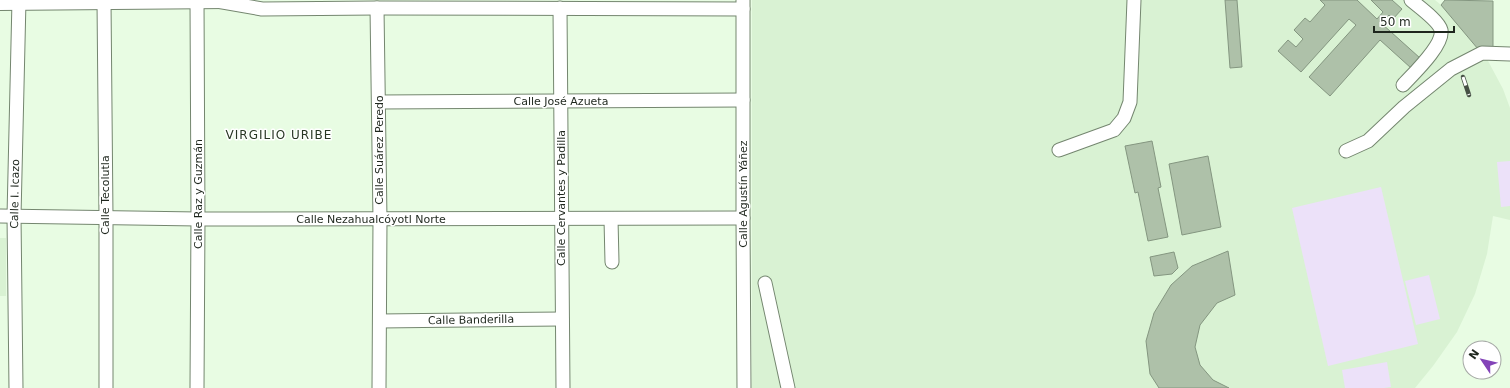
<svg xmlns="http://www.w3.org/2000/svg" width="1510" height="388" font-family="'DejaVu Sans',sans-serif">
  <rect width="100%" height="100%" fill="#e8fce3"/>
  <g fill="#d9f2d3">
    <polygon points="752,0 1435,0 1441,5 1487,59 1503,89 1510,108 1510,220 1493,216 1487,254 1475,294 1457,332 1433,366 1415,388 752,388"/>
    <rect x="0" y="238" width="6" height="58"/>
  </g>
  <g fill="#ece1f9">
    <polygon points="1510,161 1510,206 1501,207 1497,162"/>
    <polygon points="1381,187 1418,344 1328,366 1292,208"/>
    <polygon points="1429,275 1440,319 1416,325 1405,281"/>
    <polygon points="1387,362 1391,387 1384,388 1345,388 1342,370"/>
  </g>
  <g fill="#aec1a9" stroke="#849680">
    <polygon points="1225,0 1237,0 1242,67 1230,68"/>
    <polygon points="1320,0 1357,0 1377,19 1383,12 1371,0 1392,0 1402,9 1393,19 1389,15 1381,23 1420,58 1411,68 1380,40 1330,96 1309,77 1356,25 1349,19 1301,72 1278,51 1288,40 1296,47 1303,39 1294,30 1305,18 1310,22 1325,5"/>
    <polygon points="1445,0 1493,1 1493,47 1478,49 1441,5"/>
    <polygon points="1152,141 1161,187 1158,188 1168,237 1148,241 1138,192 1135,193 1125,146"/>
    <polygon points="1208,156 1221,227 1182,235 1169,164"/>
    <polygon points="1228,251 1235,295 1217,303 1200,325 1195,347 1200,365 1213,380 1229,388 1159,388 1150,374 1146,341 1154,313 1171,285 1192,266"/>
    <polygon points="1174,252 1178,268 1172,274 1154,276 1150,257"/>
  </g>
  <g fill="none" stroke-linecap="round" stroke-linejoin="round">
    <defs>
      <g id="minor">
        <polyline points="743,0 743,218 744,388"/>
        <polyline points="104,1 106,217 106,388"/>
        <polyline points="217,1 262,9 377,8 743,9"/>
        <polyline points="377,8 380,220 379,388"/>
        <polyline points="560,8 563,388"/>
        <path d="M 1403,85 C 1413,74 1444,45 1441,30 C 1439,21 1418,6 1411,0"/>
        <polyline points="379,102 743,100"/>
        <polyline points="1059,150 1114,130 1124,118 1130,102 1134,0"/>
        <polyline points="1346,151 1368,141 1404,107 1451,69 1482,53 1510,54"/>
        <polyline points="0,216 198,219 743,218"/>
        <polyline points="611,219 612,262"/>
        <polyline points="765,283 788,388"/>
        <polyline points="380,321 562,319"/>
        <polyline points="16,388 14,216 19,0"/>
        <polyline points="197,388 198,219 197,0"/>
      </g>
      <polyline id="major" points="0,2 226,0"/>
    </defs>
    <use href="#minor" stroke="#74866f" stroke-width="15"/>
    <use href="#major" stroke="#74866f" stroke-width="18"/>
    <use href="#minor" stroke="#fff" stroke-width="13"/>
    <use href="#major" stroke="#fff" stroke-width="16"/>
    <defs>
      <polyline id="rail" points="1463,77 1469,95"/>
    </defs>
    <use href="#rail" stroke="#465145" stroke-width="4.5"/>
    <use href="#rail" stroke="#fff" stroke-width="3" stroke-dasharray="9" stroke-linecap="butt"/>
  </g>
  <g text-anchor="middle" dominant-baseline="central" stroke-width="3" stroke-linejoin="round" paint-order="stroke">
    <g font-size="11" fill="#1e261d" stroke="#fff">
      <text x="561" y="101">Calle José Azueta</text>
      <text transform="translate(379 150) rotate(-90)">Calle Suárez Peredo</text>
      <text transform="translate(15 194) rotate(-89)">Calle I. Icazo</text>
      <text transform="translate(198 194) rotate(-90)">Calle Raz y Guzmán</text>
      <text transform="translate(743 194) rotate(-90)">Calle Agustín Yáñez</text>
      <text transform="translate(105 195) rotate(-90)">Calle Tecolutla</text>
      <text transform="translate(561 198) rotate(-90)">Calle Cervantes y Padilla</text>
      <text x="371" y="219">Calle Nezahualcóyotl Norte</text>
      <text transform="translate(471 320) rotate(-1)">Calle Banderilla</text>
    </g>
    <g font-size="12" letter-spacing="1" fill="#273723" stroke="#fff">
      <text x="279" y="135">VIRGILIO URIBE</text>
    </g>
  </g>
  <g transform="translate(1482 360) rotate(305)"><circle r="19" fill="#ffffff" stroke="#a5a8a5"/>
  <path d="M0-3L7 15L0 10L-7 15Z" fill="#8343b8"/>
  <text y="-6" font-size="11" font-weight="bold" text-anchor="middle" fill="#1e261d">N</text>
  </g>
  <path d="M1374 26v6h80v-6" fill="none" stroke="#1e261d" stroke-width="2"/>
  <text x="1380" y="26" font-size="12" fill="#1e261d" stroke="#ffffff" stroke-width="3" paint-order="stroke">50 m</text>
</svg>
